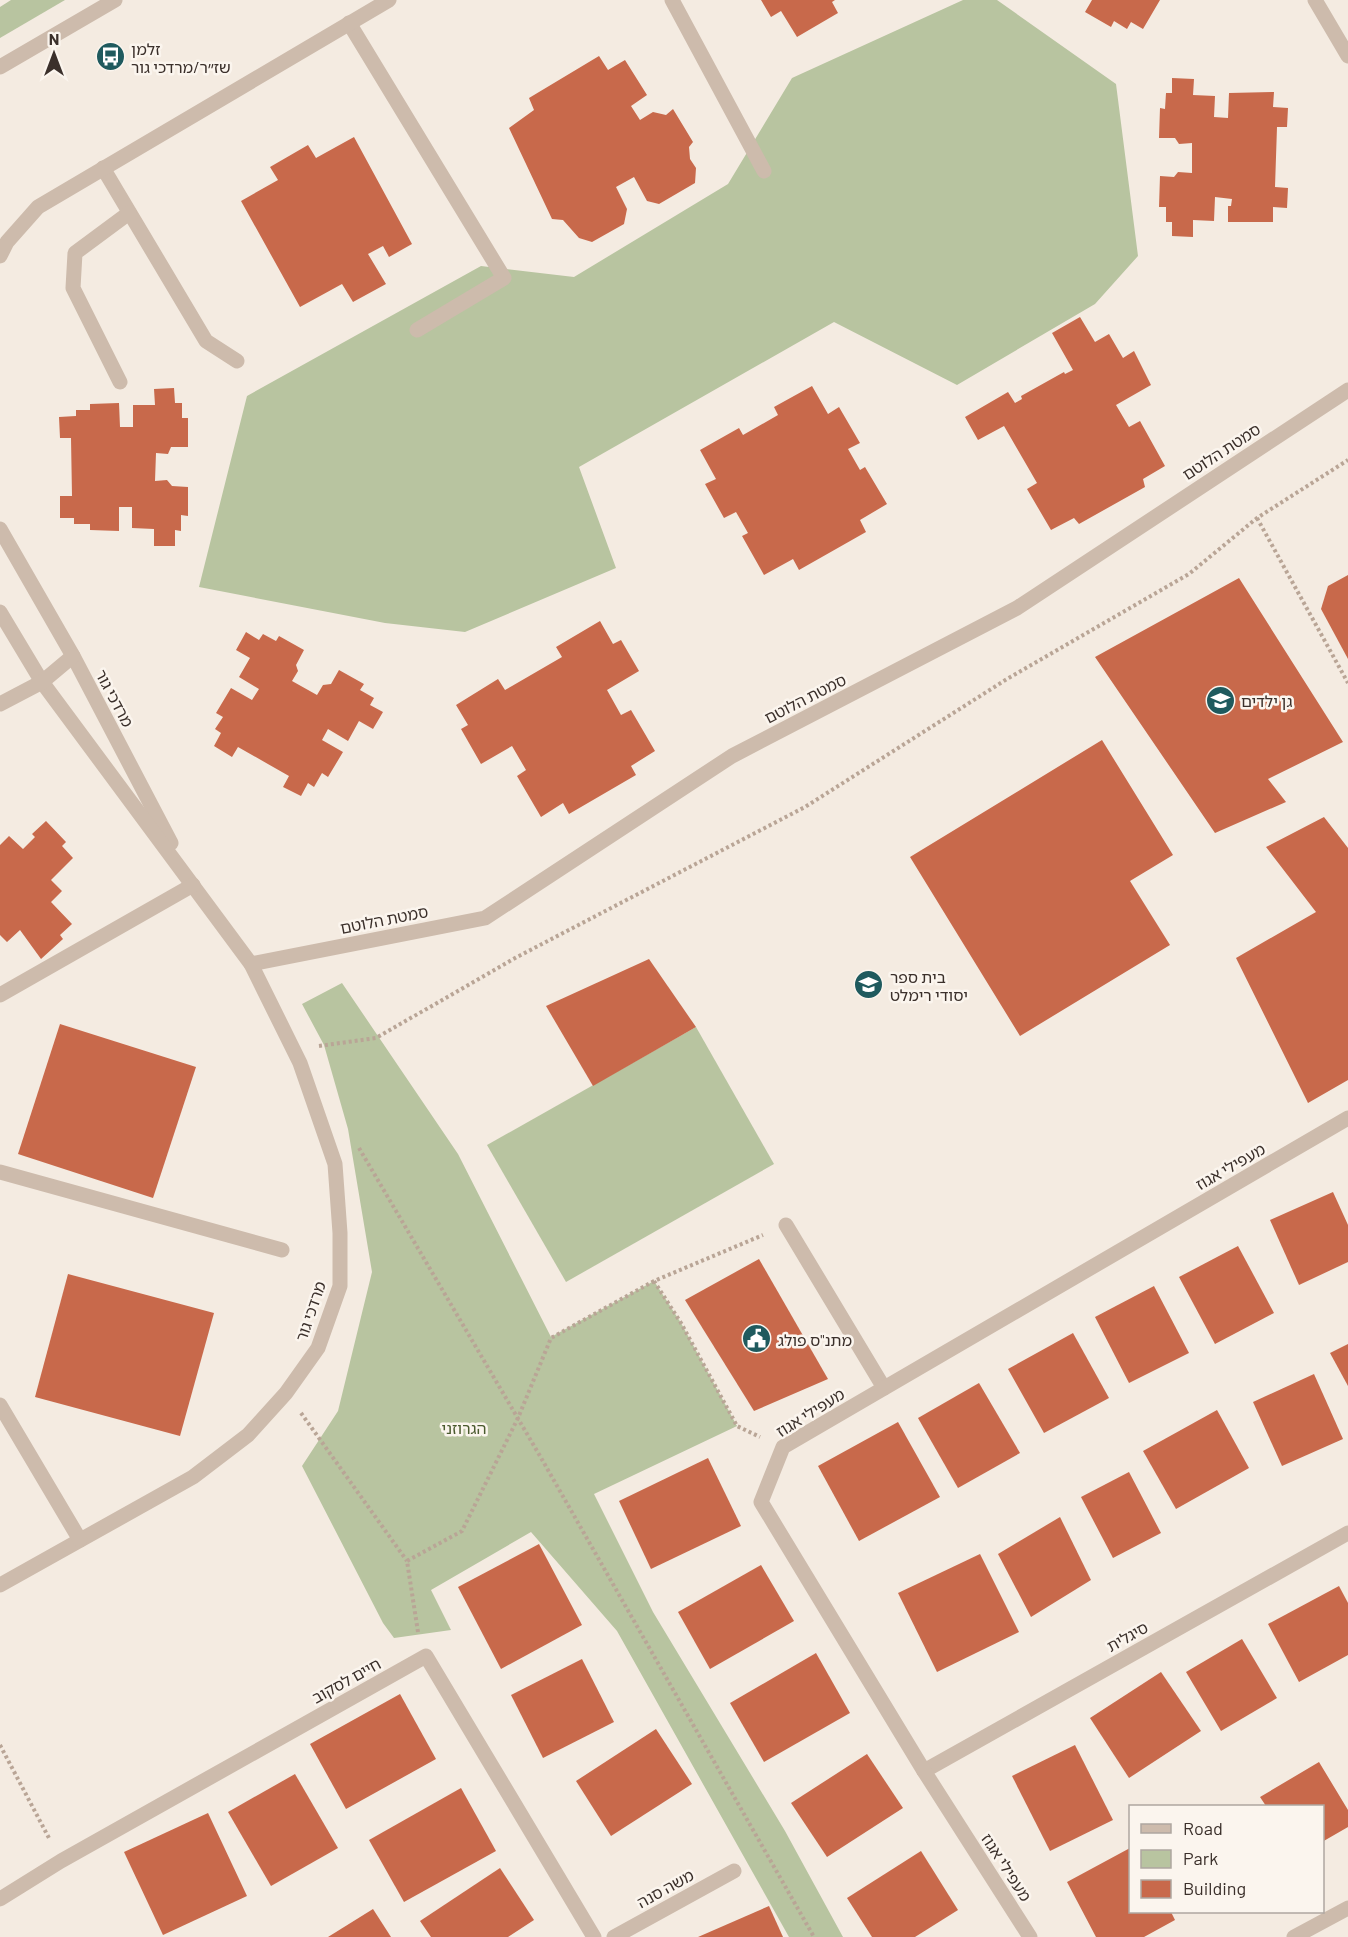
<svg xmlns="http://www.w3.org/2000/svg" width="1348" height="1937" font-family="Barlow,'Noto Sans Hebrew',sans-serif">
  <rect width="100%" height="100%" fill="#f4ebe1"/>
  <g fill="#b8c4a0">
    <polygon points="11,0 65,0 0,38 0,7"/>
    <polygon points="963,0 997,0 1116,84 1138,256 1095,304 957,385 834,322 579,467 616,568 465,632 385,623 199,587 247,396 481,266 574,277 728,184 792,78"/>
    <polygon points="342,983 458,1154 551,1337 654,1281 681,1323 737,1426 594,1494 653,1612 785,1831 843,1937 789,1937 617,1631 531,1532 431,1590 451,1630 394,1638 383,1623 302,1466 338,1411 372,1272 348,1129 324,1045 302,1004"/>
    <polygon points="696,1027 774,1164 566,1282 487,1145"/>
  </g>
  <g fill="#c8694b">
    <polygon points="761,0 835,0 832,2 838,13 797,37 781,11 771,17"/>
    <polygon points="1092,0 1160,0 1143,29 1131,22 1127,29 1114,21 1111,27 1085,12"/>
    <polygon points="599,56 608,70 625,60 647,95 631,106 640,120 653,112 666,115 673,109 693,142 689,147 690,159 696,168 695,183 659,204 647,201 634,177 616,187 627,209 624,224 592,242 579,238 563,220 552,219 509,128 534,110 529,98"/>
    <polygon points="1172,78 1194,79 1193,95 1215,96 1214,117 1228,118 1229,93 1274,92 1273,107 1288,108 1287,127 1277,127 1275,187 1288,188 1287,208 1273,207 1273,222 1228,222 1228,206 1231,206 1232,199 1215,197 1214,221 1193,220 1193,237 1172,236 1172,222 1166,222 1166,207 1159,207 1160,176 1174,177 1178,172 1192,173 1192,143 1179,144 1175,138 1159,138 1160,108 1165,109 1166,93 1172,93"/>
    <polygon points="354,137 412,244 389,257 383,246 368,254 386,284 353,302 342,284 300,307 241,201 278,180 270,167 308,145 316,158"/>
    <polygon points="1080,317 1095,342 1109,334 1123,358 1134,351 1151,385 1116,405 1129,427 1140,421 1165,466 1143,479 1145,487 1079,524 1074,518 1051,530 1027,489 1037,483 1004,426 978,440 965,417 1008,392 1015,403 1022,399 1021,396 1064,372 1065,374 1073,370 1052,333"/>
    <polygon points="812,386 828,414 839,407 860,443 848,449 860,470 865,467 887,504 860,520 866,532 799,570 793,559 764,575 742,536 748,533 736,512 724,518 705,484 716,479 700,450 739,428 743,435 778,415 774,407"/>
    <polygon points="174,388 175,403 182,403 182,418 188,418 188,447 171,447 168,454 156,453 155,481 167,480 172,486 188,487 188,516 181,515 181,531 175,530 175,546 154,546 154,529 132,528 132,507 119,507 119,531 90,530 90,524 74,524 74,518 60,518 60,496 72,496 71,438 60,438 59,417 76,416 76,410 90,410 90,404 119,403 120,427 133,427 133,405 155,405 154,389"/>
    <polygon points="1348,575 1348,659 1321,609 1328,586"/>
    <polygon points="1239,578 1343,742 1268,779 1286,802 1215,833 1095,657"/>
    <polygon points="600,621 613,644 621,640 639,671 607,690 621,715 631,710 655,751 631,766 636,775 569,814 563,803 541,817 517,776 526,770 512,746 481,764 461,729 468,725 456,705 498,679 505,690 512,686 562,657 556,647"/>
    <polygon points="246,632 259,640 263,634 276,641 279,636 304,650 296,665 298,671 292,681 317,695 323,685 331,684 339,670 364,684 360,690 374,698 370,705 383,712 373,729 359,721 348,741 328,729 322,740 343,752 328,777 322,773 314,787 308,783 301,796 283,787 289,776 238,747 232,757 214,746 221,733 215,729 223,717 216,713 231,688 252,700 259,689 239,677 250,658 236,650"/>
    <polygon points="1102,740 1173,855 1130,881 1170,945 1020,1036 910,857"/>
    <polygon points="1324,817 1348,848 1348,1080 1308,1103 1236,958 1316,912 1266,847"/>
    <polygon points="46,821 66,842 62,846 73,858 51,880 62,891 51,902 72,924 60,935 63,939 41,959 20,930 7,942 0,935 0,845 9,836 23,849 35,837 32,834"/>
    <polygon points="649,959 696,1027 593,1086 546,1006"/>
    <polygon points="60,1024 196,1067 153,1198 18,1154"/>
    <polygon points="1333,1192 1348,1225 1348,1262 1299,1285 1270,1220"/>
    <polygon points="1238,1246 1274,1313 1215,1344 1179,1277"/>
    <polygon points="759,1259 828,1379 754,1411 685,1300"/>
    <polygon points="68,1274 214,1313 180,1436 35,1397"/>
    <polygon points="1154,1286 1189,1353 1129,1383 1095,1317"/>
    <polygon points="1073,1333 1109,1398 1044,1433 1008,1369"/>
    <polygon points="1348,1344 1348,1386 1330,1353"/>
    <polygon points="1314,1374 1343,1439 1282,1466 1253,1402"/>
    <polygon points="979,1383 1020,1453 958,1488 918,1418"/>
    <polygon points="1217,1410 1249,1468 1176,1509 1143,1451"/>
    <polygon points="898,1422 940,1497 859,1541 818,1466"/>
    <polygon points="708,1458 741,1526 651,1569 619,1501"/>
    <polygon points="1129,1472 1161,1533 1113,1558 1081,1497"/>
    <polygon points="1060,1517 1091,1580 1031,1617 998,1554"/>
    <polygon points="539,1544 582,1625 501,1669 458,1587"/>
    <polygon points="980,1554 1019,1632 937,1672 898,1593"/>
    <polygon points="761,1565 794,1621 710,1669 678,1612"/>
    <polygon points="1339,1586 1348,1603 1348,1655 1299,1682 1268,1624"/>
    <polygon points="1242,1639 1277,1698 1221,1731 1186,1672"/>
    <polygon points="816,1653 850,1713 764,1762 730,1703"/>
    <polygon points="582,1659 614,1722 543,1758 511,1695"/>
    <polygon points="1161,1672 1201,1731 1129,1778 1090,1718"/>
    <polygon points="400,1694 436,1759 346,1809 310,1744"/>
    <polygon points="656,1729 692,1784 611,1836 576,1781"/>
    <polygon points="1075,1745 1113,1820 1050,1851 1012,1776"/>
    <polygon points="867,1754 903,1808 827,1857 791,1803"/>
    <polygon points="1319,1762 1348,1810 1348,1827 1322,1842 1322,1806 1266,1806 1260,1797"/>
    <polygon points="295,1774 338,1848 271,1886 228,1812"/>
    <polygon points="461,1788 496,1851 404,1902 369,1840"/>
    <polygon points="208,1813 247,1896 163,1935 124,1852"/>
    <polygon points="1130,1848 1130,1912 1171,1912 1175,1920 1144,1937 1096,1937 1067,1882"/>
    <polygon points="921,1851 958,1910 915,1937 872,1937 847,1898"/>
    <polygon points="500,1868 534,1920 508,1937 431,1937 420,1921"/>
    <polygon points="769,1906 783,1937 698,1937"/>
    <polygon points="373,1909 391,1937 328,1937"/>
  </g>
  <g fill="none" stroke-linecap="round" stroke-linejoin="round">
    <g stroke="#b9a596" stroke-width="4" stroke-dasharray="3 3" stroke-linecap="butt">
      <polyline points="1257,518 1348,683"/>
      <polyline points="319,1046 376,1038 517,957 805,807 1007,679 1189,574 1257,518 1348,460"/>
      <polyline points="359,1148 540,1456 814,1937"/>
      <polyline points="654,1281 681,1323 737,1426 760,1437"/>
      <polyline points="301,1413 407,1561"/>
      <polyline points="418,1632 407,1561 462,1531 518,1418 551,1338 654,1281 763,1235"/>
      <polyline points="0,1745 50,1840"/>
    </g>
    <g stroke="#cdbbac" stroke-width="15">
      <polyline points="672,0 764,171"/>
      <polyline points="1315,0 1348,56"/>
      <polyline points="349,23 504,278 417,330"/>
      <polyline points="0,67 115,0"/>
      <polyline points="103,168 206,341 237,361"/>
      <polyline points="0,256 7,242 38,207 389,0"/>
      <polyline points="120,382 73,288 75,253 129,213"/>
      <polyline points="0,529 73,656 171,843"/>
      <polyline points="0,612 42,682 251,964 300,1063 335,1164 340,1233 340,1286 318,1348 286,1393 248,1435 193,1477 0,1585"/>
      <polyline points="0,704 42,682 73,656"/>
      <polyline points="251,964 485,918 732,756 1017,608 1348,390"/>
      <polyline points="0,995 193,885"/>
      <polyline points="0,1172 282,1250"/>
      <polyline points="786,1225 884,1388"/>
      <polyline points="0,1405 80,1540"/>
      <polyline points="924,1771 1348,1533"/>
      <polyline points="0,1899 61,1861 426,1656 594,1937"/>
      <polyline points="614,1937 734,1871"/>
      <polyline points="1030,1937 924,1771 761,1502 783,1447 1348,1118"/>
      <polyline points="1294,1937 1348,1908"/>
    </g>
  </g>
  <defs>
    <symbol id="bus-disc" viewBox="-11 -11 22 22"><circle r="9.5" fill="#1f5a5e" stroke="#fbf5ee"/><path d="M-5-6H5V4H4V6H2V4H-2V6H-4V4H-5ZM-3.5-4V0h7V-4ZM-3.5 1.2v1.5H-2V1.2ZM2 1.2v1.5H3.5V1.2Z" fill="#fff"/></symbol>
    <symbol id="school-disc" viewBox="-11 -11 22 22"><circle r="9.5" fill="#1f5a5e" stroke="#fbf5ee"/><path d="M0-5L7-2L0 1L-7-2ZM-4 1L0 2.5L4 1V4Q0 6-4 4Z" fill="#fff"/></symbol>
    <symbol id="civic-disc" viewBox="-11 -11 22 22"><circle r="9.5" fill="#1f5a5e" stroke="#fbf5ee"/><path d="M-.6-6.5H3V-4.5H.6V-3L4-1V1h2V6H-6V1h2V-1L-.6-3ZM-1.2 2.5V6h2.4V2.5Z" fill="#fff"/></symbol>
  </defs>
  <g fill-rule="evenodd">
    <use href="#bus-disc" x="94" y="40" width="33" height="33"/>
    <use href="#school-disc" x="1204" y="684" width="33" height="33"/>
    <use href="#school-disc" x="852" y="968" width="33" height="33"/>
    <use href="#civic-disc" x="740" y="1322" width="33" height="33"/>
  </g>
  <g text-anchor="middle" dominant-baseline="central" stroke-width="5" stroke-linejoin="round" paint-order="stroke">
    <g font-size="16" fill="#3b302b" stroke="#fbf5ee" text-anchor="start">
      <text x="131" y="48">זלמן<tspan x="131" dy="18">שז״ר/מרדכי גור</tspan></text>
      <text x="1241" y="700">גן ילדים</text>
      <text x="890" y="976">בית ספר<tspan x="890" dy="18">יסודי רימלט</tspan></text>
      <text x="778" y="1339">מתנ"ס פולג</text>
    </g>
    <g font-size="16" fill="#3b302b" stroke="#fbf5ee">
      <text transform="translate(1221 451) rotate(-33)">סמטת הלוטם</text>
      <text transform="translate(115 698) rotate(62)">מרדכי גור</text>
      <text transform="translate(805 698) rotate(-27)">סמטת הלוטם</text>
      <text transform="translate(384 919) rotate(-11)">סמטת הלוטם</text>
      <text transform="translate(1230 1166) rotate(-30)">מעפילי אגוז</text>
      <text transform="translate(310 1311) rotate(-71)">מרדכי גור</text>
      <text transform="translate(810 1412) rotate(-32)">מעפילי אגוז</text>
      <text transform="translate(1127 1636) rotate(-29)">סיגלית</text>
      <text transform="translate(346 1680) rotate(-29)">חיים לסקוב</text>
      <text transform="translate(1007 1867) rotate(57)">מעפילי אגוז</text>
      <text transform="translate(665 1888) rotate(-29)">משה סנה</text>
    </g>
    <g font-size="16" fill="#4a5a2e" stroke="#fbf5ee">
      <text x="464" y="1427">הגרוזני</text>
    </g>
  </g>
  <rect x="1129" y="1805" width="195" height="108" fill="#fbf5ee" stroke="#aea6a0" stroke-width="1.5"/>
  <rect x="1141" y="1824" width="30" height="9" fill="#cdbbac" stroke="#aea6a0" stroke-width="1.5"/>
  <text x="1183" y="1835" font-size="18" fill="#3b302b">Road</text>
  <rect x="1141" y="1850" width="30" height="18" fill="#b8c4a0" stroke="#aea6a0" stroke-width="1.5"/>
  <text x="1183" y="1865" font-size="18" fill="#3b302b">Park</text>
  <rect x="1141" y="1880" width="30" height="18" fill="#c8694b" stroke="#aea6a0" stroke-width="1.5"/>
  <text x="1183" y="1895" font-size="18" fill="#3b302b">Building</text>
  <g transform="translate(54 54)" stroke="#fbf5ee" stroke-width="4.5" paint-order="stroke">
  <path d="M0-4.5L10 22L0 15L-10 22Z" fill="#3b302b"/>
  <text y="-9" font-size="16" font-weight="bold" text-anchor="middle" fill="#3b302b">N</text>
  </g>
</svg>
